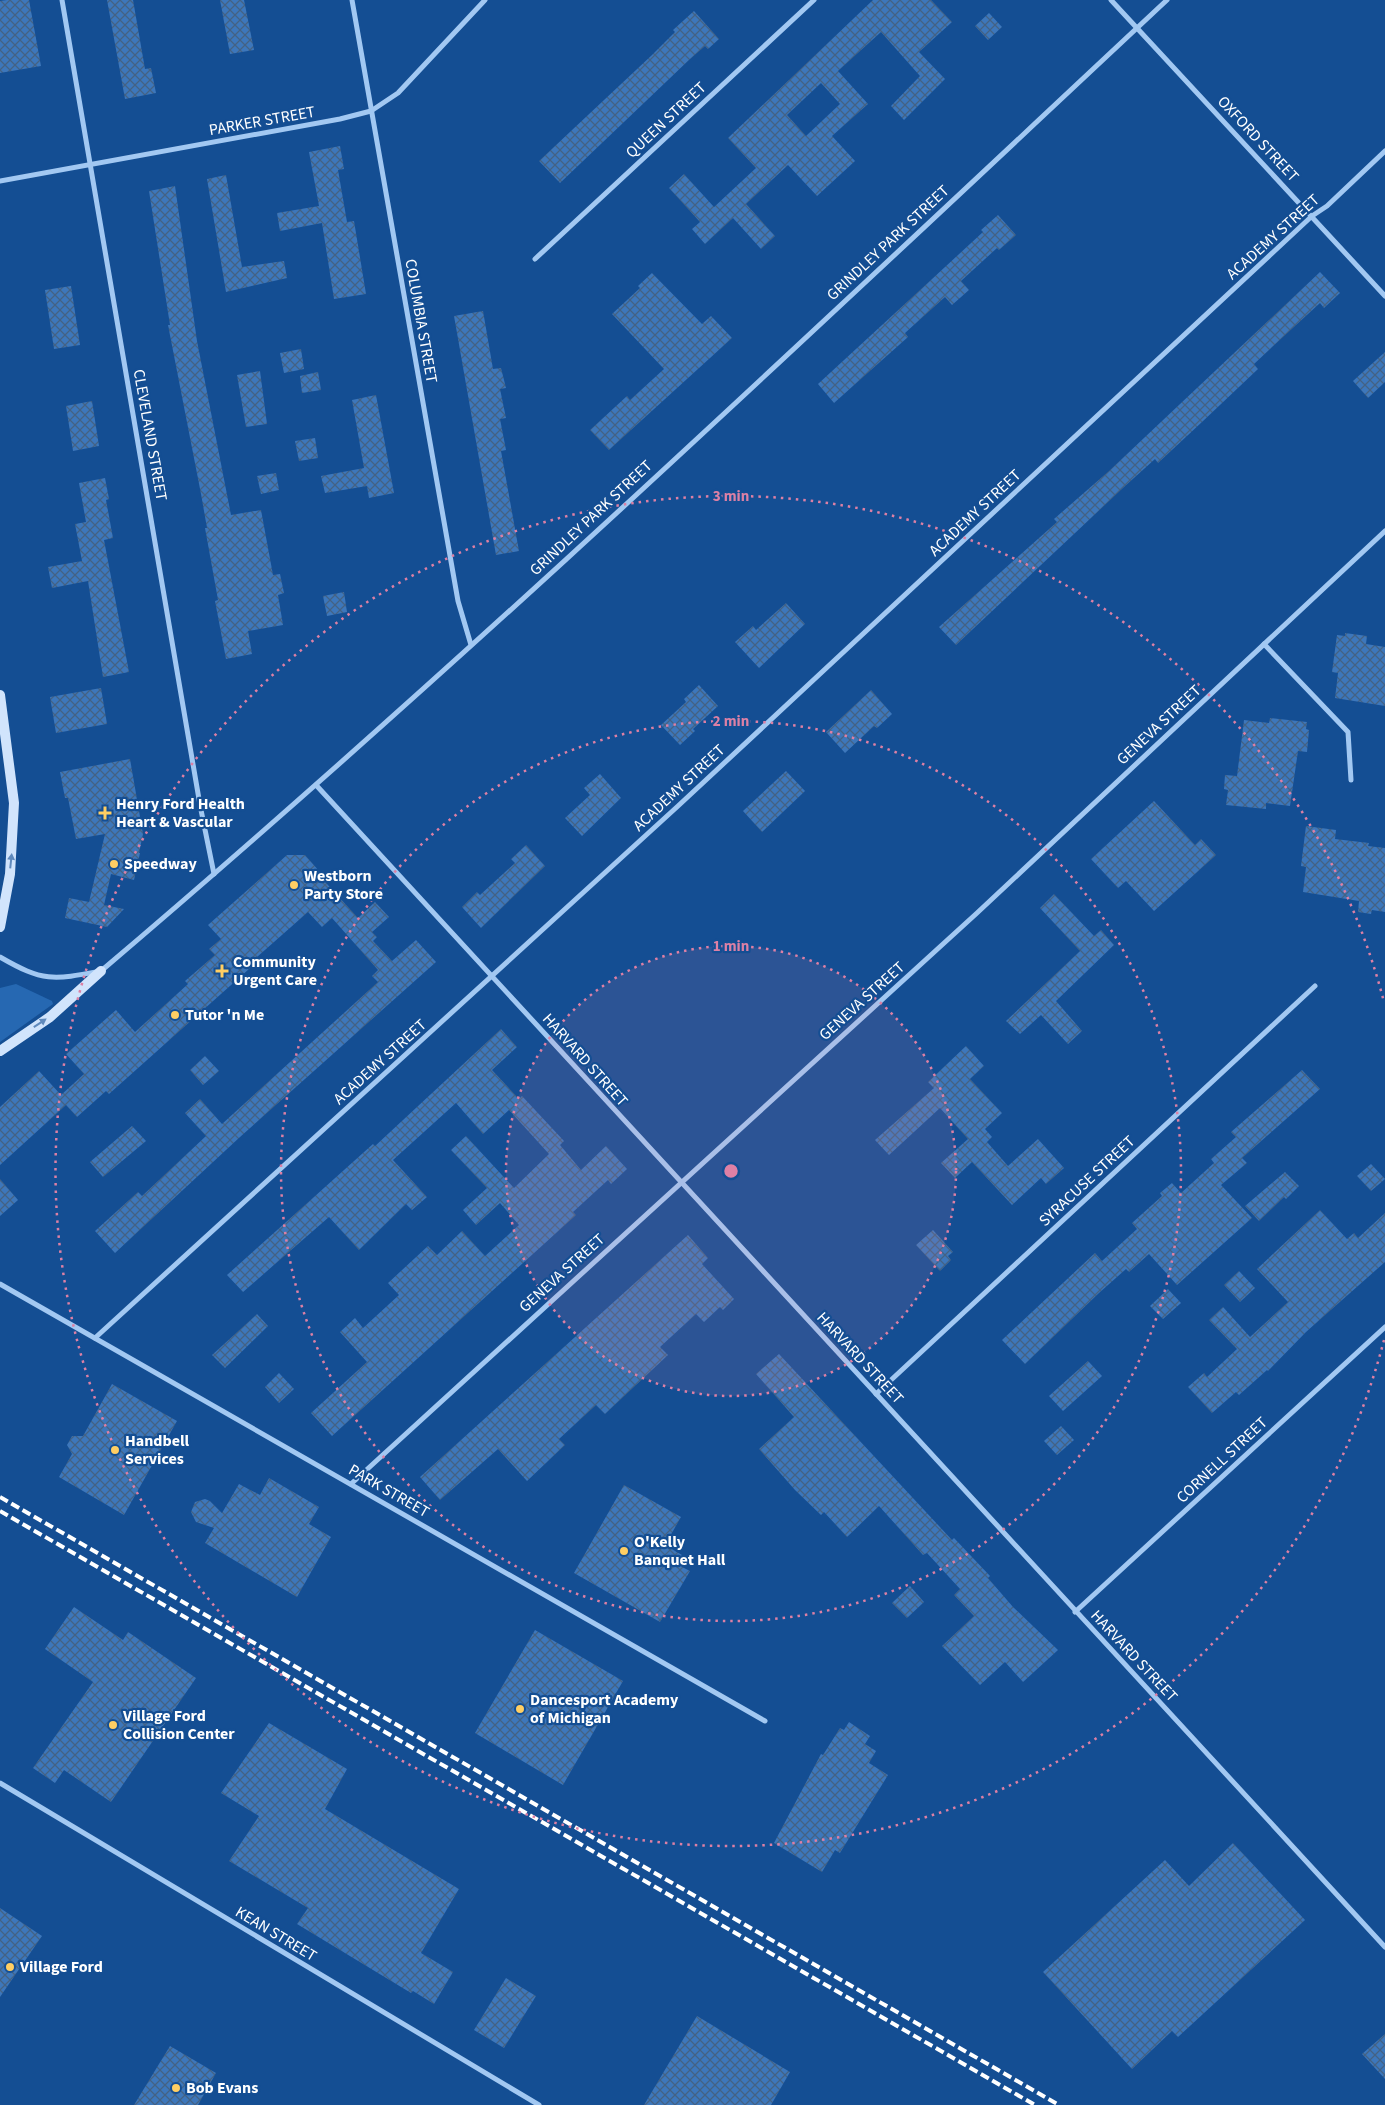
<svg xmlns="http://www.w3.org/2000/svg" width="1385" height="2105" font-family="'Source Sans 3',sans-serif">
  <defs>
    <pattern id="building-cross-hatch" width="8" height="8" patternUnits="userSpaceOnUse" patternTransform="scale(1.25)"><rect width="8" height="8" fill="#3d77bb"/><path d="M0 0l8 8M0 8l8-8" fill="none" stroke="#446284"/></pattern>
  </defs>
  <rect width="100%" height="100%" fill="#144e93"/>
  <polygon fill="#2668b2" points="16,984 52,1001 53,1004 0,1042 0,988"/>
  <g fill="url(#building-cross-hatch)" fill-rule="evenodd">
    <polygon points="7,0 29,0 41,66 0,73 0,1"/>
    <polygon points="107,0 133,0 145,69 151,68 156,93 125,99"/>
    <polygon points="220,0 244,0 254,50 230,54"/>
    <path d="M 873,0 L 931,0 L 952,22 L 919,52 L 945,79 L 904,120 L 891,106 L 920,76 L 881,32 L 838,71 L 868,104 L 832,136 L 855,161 L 817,196 L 788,165 L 746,204 L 775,236 L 761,249 L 733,218 L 705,244 L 692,229 L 700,222 L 669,188 L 684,174 L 714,207 L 756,168 L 728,138 ZM 821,83 L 840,104 L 806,136 L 787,115 Z"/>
    <polygon points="694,11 719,39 708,49 705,46 689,60 560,183 539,161 652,55 675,32 673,30"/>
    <polygon points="989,13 1002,27 988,40 975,26"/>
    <polygon points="340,146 344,169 338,170 347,222 354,221 366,294 334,299 322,223 280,231 277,213 319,206 309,152"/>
    <polygon points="226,175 242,267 284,261 287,278 226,292 207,179"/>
    <polygon points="175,186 197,341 231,515 261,510 273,575 280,574 284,593 278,595 283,625 248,631 252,654 226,659 215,601 218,600 205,528 207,528 201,494 168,325 170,325 149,191"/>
    <polygon points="998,215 1016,235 999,250 997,248 961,281 969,290 952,305 945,297 905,333 908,337 834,403 818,384 983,232 981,230"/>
    <polygon points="1320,272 1340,293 1324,308 1320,303 1283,337 1254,364 1258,369 1202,422 1158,463 1155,459 1124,487 956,645 939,627 1057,522 1054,519 1109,471"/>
    <polygon points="652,273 702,324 711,316 732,338 609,450 590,430 627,396 630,400 664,369 612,314 640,288 638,286"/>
    <polygon points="71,286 80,345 54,349 45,290"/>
    <polygon points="483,311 493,369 501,368 506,388 500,389 506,418 500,419 506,450 501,451 519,551 496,555 454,316"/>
    <polygon points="301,349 304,369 284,373 280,353"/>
    <polygon points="1385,352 1385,382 1368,398 1353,381"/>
    <polygon points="260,371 267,424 246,427 237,375"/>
    <polygon points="318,372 321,390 302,393 300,376"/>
    <polygon points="376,395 394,493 369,498 367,486 325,493 321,476 364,468 352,400"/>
    <polygon points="92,401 99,446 73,451 66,406"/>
    <polygon points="315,438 318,458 299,461 295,441"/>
    <polygon points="276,473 279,490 261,494 257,476"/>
    <polygon points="105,478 109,499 106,500 113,538 104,540 129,672 103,677 88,581 52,588 48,567 82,561 75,524 86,522 79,483"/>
    <polygon points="344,592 347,612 327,616 323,596"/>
    <polygon points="786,603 805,624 759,668 735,642 753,626 756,630"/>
    <polygon points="1345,633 1367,636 1366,644 1385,647 1385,706 1335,698 1338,673 1332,672 1337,635 1345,636"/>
    <polygon points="699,685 718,706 693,729 695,731 680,745 661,725 686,702 684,699"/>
    <polygon points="101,688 107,724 56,733 50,697"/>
    <polygon points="871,690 892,714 877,728 874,726 845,753 826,732"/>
    <polygon points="1270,718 1307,722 1306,729 1309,730 1307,752 1298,751 1290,806 1266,803 1266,809 1226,805 1228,790 1224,789 1225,775 1237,776 1244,720 1269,723"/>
    <polygon points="130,759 143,834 139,853 140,853 134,880 111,874 104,905 124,909 107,927 65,918 69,898 89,902 105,834 76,839 68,798 65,798 60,772"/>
    <polygon points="786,771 805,791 762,832 743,811"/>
    <polygon points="600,774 621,798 582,836 565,818 590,795 584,788"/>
    <polygon points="1154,801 1195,845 1201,839 1216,855 1154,911 1126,881 1118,888 1091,859"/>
    <polygon points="1306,826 1336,830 1335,839 1369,843 1368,846 1385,848 1385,912 1372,910 1371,914 1358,912 1359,901 1303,892 1306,867 1301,866"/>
    <polygon points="526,845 545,866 481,928 462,907 477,892 480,895 515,863 511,859"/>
    <polygon points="287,855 305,855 320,872 317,873 358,918 375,902 389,917 372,932 377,937 373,941 392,961 416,940 436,962 240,1137 115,1253 95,1231 138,1192 142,1196 206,1136 185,1113 200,1099 222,1124 378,982 372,976 378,970 332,918 322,927 308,912 257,957 259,960 109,1094 106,1091 77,1117 66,1105 0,1165 0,1107 39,1071 61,1095 84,1074 66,1054 116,1010 135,1032 188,984 185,981 215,955 209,949 221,939 208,925"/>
    <polygon points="1054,894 1094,936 1101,930 1114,945 1056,1001 1082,1031 1068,1044 1041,1015 1020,1034 1006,1021 1080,951 1040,908"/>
    <polygon points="501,1029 517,1047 492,1070 519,1099 522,1096 564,1141 560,1145 581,1170 606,1146 627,1169 611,1184 608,1180 573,1212 576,1215 332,1436 311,1413 367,1362 340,1332 355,1318 363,1328 399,1295 388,1283 428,1246 437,1255 462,1231 485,1256 519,1225 500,1203 476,1225 463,1210 487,1188 451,1150 466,1136 514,1188 549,1154 509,1110 483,1134 456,1103 393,1160 427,1197 412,1210 406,1204 359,1250 329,1217 243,1292 227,1275 373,1144 375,1146"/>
    <polygon points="966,1046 984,1066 970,1079 1002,1113 985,1129 992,1137 987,1142 1008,1166 1038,1139 1064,1168 1046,1184 1041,1178 1012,1205 972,1162 955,1178 941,1163 968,1139 940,1108 889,1155 875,1140 934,1088 928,1082"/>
    <polygon points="205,1056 219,1071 203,1085 190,1070"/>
    <polygon points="1302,1070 1320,1089 1242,1158 1247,1163 1221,1185 1252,1218 1177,1285 1149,1254 1129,1272 1126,1269 1099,1293 1025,1364 1002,1340 1095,1253 1102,1261 1137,1229 1132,1223 1162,1196 1160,1193 1172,1183 1181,1193 1214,1163 1211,1159 1236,1137 1231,1132"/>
    <polygon points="132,1126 146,1141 103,1177 90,1162"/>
    <polygon points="1371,1164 1385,1179 1371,1191 1357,1176"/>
    <polygon points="1285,1172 1299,1186 1286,1199 1284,1197 1259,1221 1245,1206"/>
    <polygon points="0,1179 18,1200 0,1216"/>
    <polygon points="1320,1210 1347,1239 1354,1233 1358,1238 1385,1213 1385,1262 1306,1332 1268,1371 1267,1370 1239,1395 1236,1392 1212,1413 1188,1387 1204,1373 1207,1377 1237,1349 1209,1320 1223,1307 1250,1337 1288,1302 1257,1269"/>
    <polygon points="933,1230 953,1252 948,1256 951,1260 940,1271 916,1245"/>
    <polygon points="688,1235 708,1258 702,1264 734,1299 723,1310 720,1307 704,1322 696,1314 660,1347 668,1355 605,1414 596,1405 559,1439 565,1445 527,1481 498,1449 440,1500 420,1477"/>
    <polygon points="1239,1271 1255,1288 1240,1302 1224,1285"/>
    <polygon points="1168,1289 1181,1303 1163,1319 1150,1306"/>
    <polygon points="257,1314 268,1326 225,1368 212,1355"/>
    <polygon points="779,1354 952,1540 954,1538 990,1576 988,1578 1013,1607 1058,1650 1023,1682 1005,1662 980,1685 942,1646 974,1616 954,1595 960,1589 927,1553 923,1555 879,1506 847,1537 824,1512 821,1515 795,1490 759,1449 794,1417 756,1374"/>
    <polygon points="1088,1361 1102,1376 1063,1411 1049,1396"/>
    <polygon points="279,1373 294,1389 279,1403 265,1387"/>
    <polygon points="112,1384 177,1421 124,1515 59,1477 72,1454 67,1445 72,1436 83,1436"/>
    <polygon points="1061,1426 1074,1440 1057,1455 1044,1441"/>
    <polygon points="269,1478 319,1507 309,1524 331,1537 297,1597 205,1543 214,1528 196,1522 191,1512 195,1502 205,1499 210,1501 222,1513 239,1484 260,1495"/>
    <polygon points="624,1485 681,1517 665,1545 687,1558 682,1567 690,1571 660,1622 574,1573"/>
    <polygon points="910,1586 924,1602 907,1618 892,1603"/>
    <polygon points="74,1607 123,1640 128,1632 196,1678 111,1802 64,1770 55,1783 33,1768 93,1682 45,1649"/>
    <polygon points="535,1630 623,1681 563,1785 475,1733"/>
    <polygon points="849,1722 870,1736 865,1744 876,1751 869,1763 888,1775 840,1853 835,1850 822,1872 774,1843 821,1754 823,1755 840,1728 844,1730"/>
    <polygon points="269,1723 347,1769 325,1809 459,1889 421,1953 453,1972 434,2004 413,1991 411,1993 297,1924 308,1908 229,1861 259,1816 221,1793"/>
    <polygon points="1233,1843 1305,1920 1178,2037 1172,2031 1132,2069 1043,1972 1165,1860 1189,1886"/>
    <polygon points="0,1908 42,1936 0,1997"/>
    <polygon points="506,1978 536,1996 504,2048 474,2030"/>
    <polygon points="697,2016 790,2072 771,2105 644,2105"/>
    <polygon points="1385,2034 1385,2079 1362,2054"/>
    <polygon points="170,2046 216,2073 198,2105 134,2105"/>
  </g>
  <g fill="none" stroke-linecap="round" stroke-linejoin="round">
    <g stroke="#a2c8f2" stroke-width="5">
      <polyline points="62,0 200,805 214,874"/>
      <polyline points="352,0 458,601 471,645"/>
      <polyline points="1111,0 1385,296"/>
      <polyline points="0,181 340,119 371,111 398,93 485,0"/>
      <polyline points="535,259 814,0"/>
      <polyline points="1264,644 1348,732 1351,780"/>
      <polyline points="316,785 1385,1947"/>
      <path d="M 0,957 C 43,982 53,980 101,971 C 467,660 816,328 1167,0"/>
      <polyline points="0,1284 765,1721"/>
      <polyline points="95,1338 678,806 1312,216 1327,206 1385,151"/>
      <polyline points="876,1394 1315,986"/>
      <polyline points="351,1484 977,913 1385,531"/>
      <polyline points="1075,1612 1385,1327"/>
      <polyline points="0,1783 539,2105"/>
    </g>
    <g stroke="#d1e4fc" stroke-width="10">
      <polyline points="0,695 14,803 10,874 0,927"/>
      <polyline points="0,1051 50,1017 101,971"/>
    </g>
    <g stroke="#fff" stroke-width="4" stroke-dasharray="9 4" stroke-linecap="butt">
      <polyline points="0,1497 1059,2105"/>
      <polyline points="0,1511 1035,2105"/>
    </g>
  </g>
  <defs><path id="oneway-solid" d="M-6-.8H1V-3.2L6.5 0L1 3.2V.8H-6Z" transform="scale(1.25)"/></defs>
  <g fill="#608abd">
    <use href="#oneway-solid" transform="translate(11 861) rotate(-84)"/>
    <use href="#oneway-solid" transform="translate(40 1023) rotate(-34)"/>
  </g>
  <circle cx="731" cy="1171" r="225" fill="#dd80a5" fill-opacity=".12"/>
  <g fill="none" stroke="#dd80a5" stroke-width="2.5" stroke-dasharray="2.5 5">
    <circle cx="731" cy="1171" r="225"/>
    <circle cx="731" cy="1171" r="450"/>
    <path d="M1384 1340A675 675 0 1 1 1384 1002"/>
  </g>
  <g fill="#ffce63" stroke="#144e93" stroke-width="2">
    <path d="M102.5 805.5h5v5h5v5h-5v5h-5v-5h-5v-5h5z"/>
    <circle cx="114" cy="864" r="5"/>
    <circle cx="294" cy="885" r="5"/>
    <path d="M219.5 963.5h5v5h5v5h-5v5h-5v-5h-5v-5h5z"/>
    <circle cx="175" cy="1015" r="5"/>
    <circle cx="115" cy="1450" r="5"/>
    <circle cx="624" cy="1551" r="5"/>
    <circle cx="520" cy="1709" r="5"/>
    <circle cx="113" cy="1725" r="5"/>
    <circle cx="10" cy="1967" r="5"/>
    <circle cx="176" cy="2088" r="5"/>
  </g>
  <g text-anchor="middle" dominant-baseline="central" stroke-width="4.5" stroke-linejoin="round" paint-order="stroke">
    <g font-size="16" fill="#fff" stroke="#144e93">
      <text transform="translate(666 120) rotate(-43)">QUEEN STREET</text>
      <text transform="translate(262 121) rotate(-10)">PARKER STREET</text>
      <text transform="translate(1258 139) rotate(47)">OXFORD STREET</text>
      <text transform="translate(1273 237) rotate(-42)">ACADEMY STREET</text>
      <text transform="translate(888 243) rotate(-43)">GRINDLEY PARK STREET</text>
      <text transform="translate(421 321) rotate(80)">COLUMBIA STREET</text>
      <text transform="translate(150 435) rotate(80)">CLEVELAND STREET</text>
      <text transform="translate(975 513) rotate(-43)">ACADEMY STREET</text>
      <text transform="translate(591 518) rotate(-43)">GRINDLEY PARK STREET</text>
      <text transform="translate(1159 725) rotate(-43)">GENEVA STREET</text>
      <text transform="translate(679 788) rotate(-43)">ACADEMY STREET</text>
      <text transform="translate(862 1001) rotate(-42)">GENEVA STREET</text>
      <text transform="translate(585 1060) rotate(48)">HARVARD STREET</text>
      <text transform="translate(380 1062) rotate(-42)">ACADEMY STREET</text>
      <text transform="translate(1087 1181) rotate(-43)">SYRACUSE STREET</text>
      <text transform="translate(562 1273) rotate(-42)">GENEVA STREET</text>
      <text transform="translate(860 1358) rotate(47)">HARVARD STREET</text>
      <text transform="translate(1222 1460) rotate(-43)">CORNELL STREET</text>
      <text transform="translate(389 1491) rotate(30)">PARK STREET</text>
      <text transform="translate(1134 1656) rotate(47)">HARVARD STREET</text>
      <text transform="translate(276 1934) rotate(31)">KEAN STREET</text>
    </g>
    <g font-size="16" font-weight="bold" fill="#fff" stroke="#144e93" text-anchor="start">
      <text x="116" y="804">Henry Ford Health<tspan x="116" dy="18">Heart &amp; Vascular</tspan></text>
      <text x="124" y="864">Speedway</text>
      <text x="304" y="876">Westborn<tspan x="304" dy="18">Party Store</tspan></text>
      <text x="233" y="962">Community<tspan x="233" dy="18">Urgent Care</tspan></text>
      <text x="185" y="1015">Tutor 'n Me</text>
      <text x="125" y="1441">Handbell<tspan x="125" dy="18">Services</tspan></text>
      <text x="634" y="1542">O'Kelly<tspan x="634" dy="18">Banquet Hall</tspan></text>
      <text x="530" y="1700">Dancesport Academy<tspan x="530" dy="18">of Michigan</tspan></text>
      <text x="123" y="1716">Village Ford<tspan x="123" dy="18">Collision Center</tspan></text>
      <text x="20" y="1967">Village Ford</text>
      <text x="186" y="2088">Bob Evans</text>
    </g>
  </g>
  <circle cx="731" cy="1171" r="8" fill="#dd80a5" stroke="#144e93" stroke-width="2.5"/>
  <g font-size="15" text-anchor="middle" font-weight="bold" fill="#dd80a5" stroke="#144e93" stroke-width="4.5" stroke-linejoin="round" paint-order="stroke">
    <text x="731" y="501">3 min</text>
    <text x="731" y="726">2 min</text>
    <text x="731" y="951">1 min</text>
  </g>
</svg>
